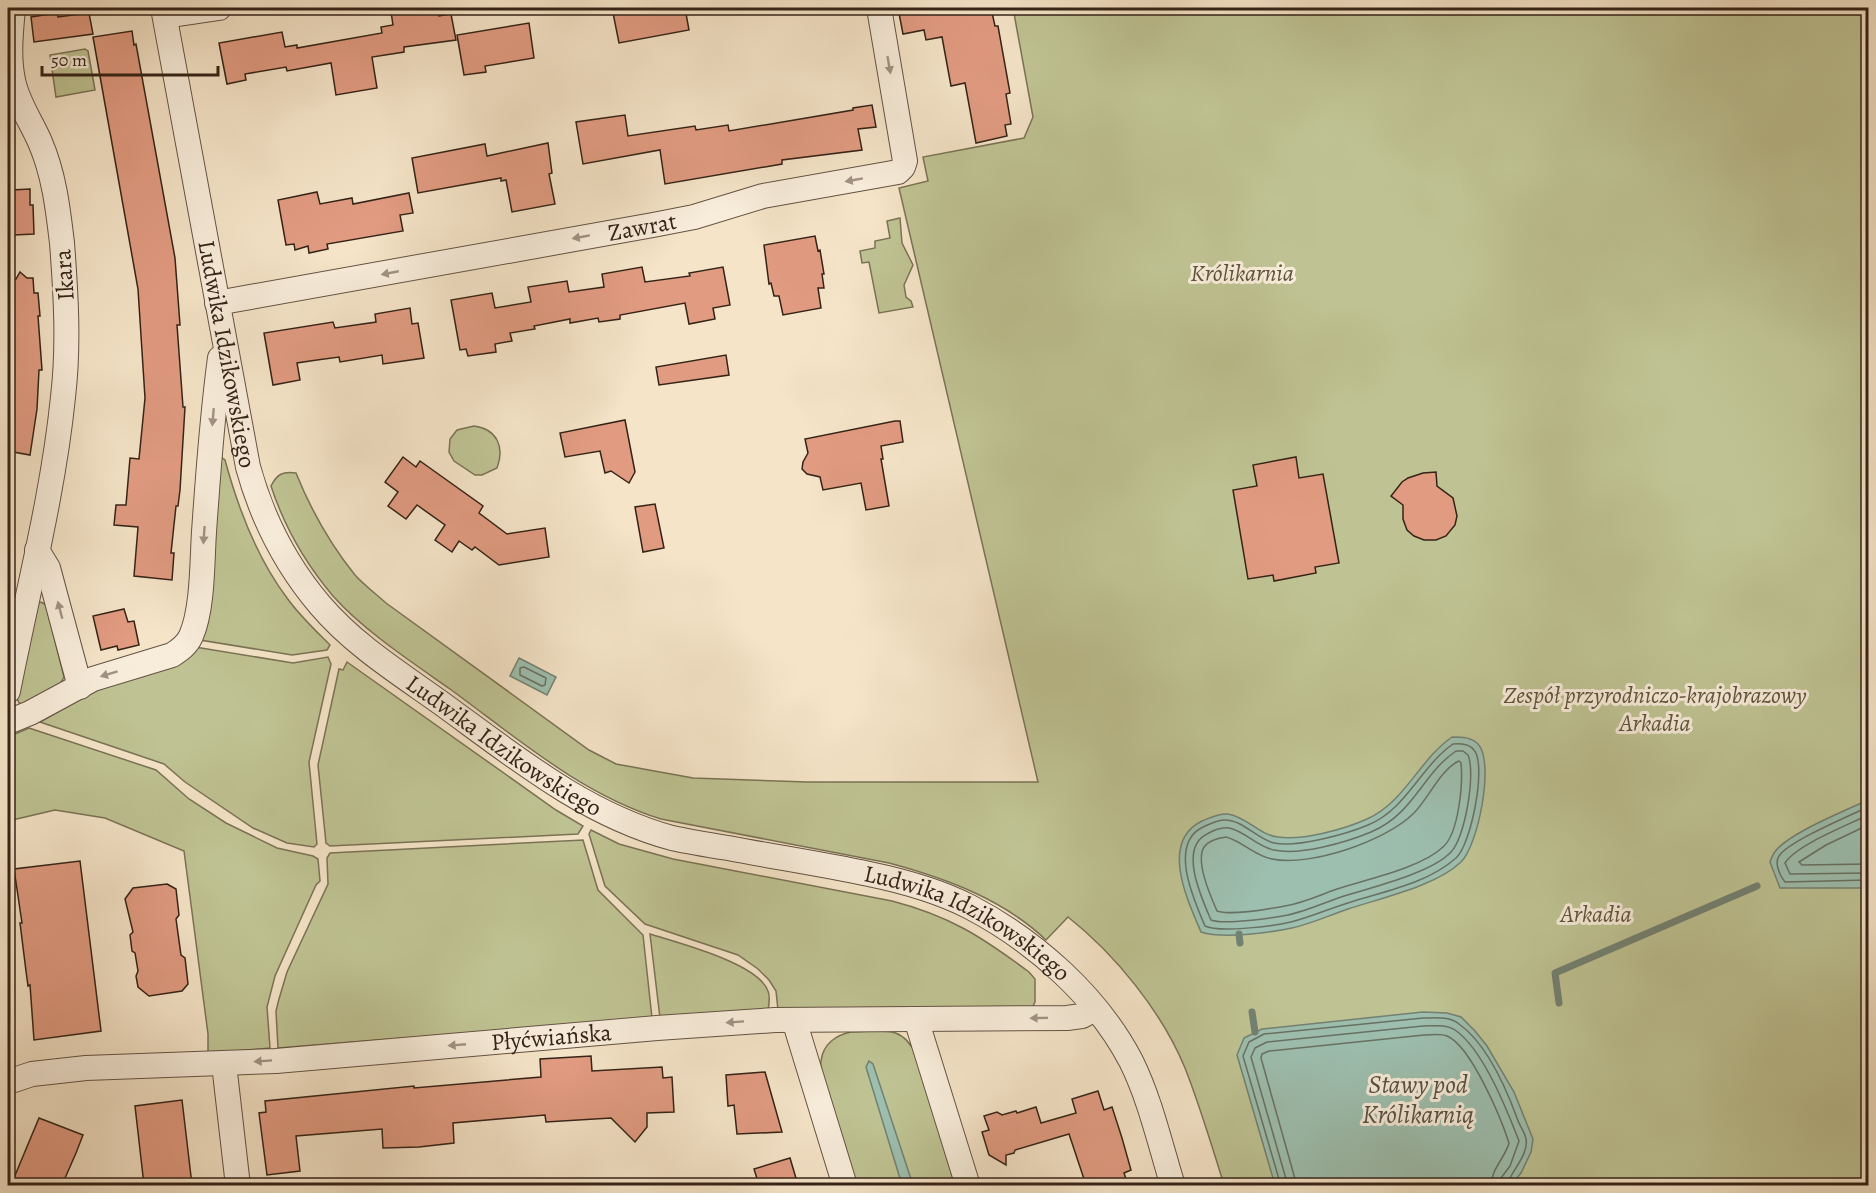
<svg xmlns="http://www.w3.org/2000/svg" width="1876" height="1193" font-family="Alegreya,serif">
  <rect width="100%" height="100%" fill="#f5e4c8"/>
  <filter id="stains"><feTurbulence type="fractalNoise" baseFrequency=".00333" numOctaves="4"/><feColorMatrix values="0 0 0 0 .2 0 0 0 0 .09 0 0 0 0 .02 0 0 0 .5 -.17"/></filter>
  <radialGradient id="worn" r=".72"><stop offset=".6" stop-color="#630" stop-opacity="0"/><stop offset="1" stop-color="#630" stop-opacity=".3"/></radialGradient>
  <g fill="#bfc393" stroke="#7a7355" stroke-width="1.5">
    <path d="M 1013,8 L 1868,8 L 1868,1185 L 1224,1185 C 1212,1146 1200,1106 1185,1068 C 1162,1012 1115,954 1068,917 L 1046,940 C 1003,899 945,878 889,863 L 661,819 C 581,794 517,738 450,689 C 413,663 363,630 333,596 C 306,564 284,526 271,486 C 277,474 283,471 296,473 C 311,510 330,544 355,575 C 364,585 376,594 386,603 L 589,750 L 616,764 L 693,778 L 807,782 L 1038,782 L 899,188 L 928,181 L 923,157 L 1024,138 L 1033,117 Z"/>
    <polygon points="85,49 88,51 95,90 56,97 50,55"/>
    <polygon points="900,218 902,243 913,265 904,285 906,297 911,301 913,307 879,313 869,262 862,263 860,251 875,248 875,241 890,238 887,221"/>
    <path d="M 474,426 C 497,429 505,447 497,468 L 482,475 L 475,475 L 454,461 L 449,452 L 450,439 L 457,430 Z"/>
    <path d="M 221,457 L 225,460 C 238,508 256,557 287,598 C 299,615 315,630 330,645 L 327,650 L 292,655 L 200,640 Z"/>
    <polygon points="41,602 46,605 64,677 59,686 22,704 19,703 17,698 38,603"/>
    <polygon points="195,647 293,663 328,657 331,664 309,762 317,844 314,847 287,843 253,828 185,782 164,764 40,722 95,691 131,678 167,669 178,664"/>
    <polygon points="347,662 556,810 583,826 578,834 330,846 326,843 318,765 339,669 343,670"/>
    <polygon points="29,728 156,770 189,799 226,823 277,848 313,856 318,859 320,881 316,885 275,976 267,1007 270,1048 208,1054 208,1034 184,851 105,818 55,810 8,821 8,737"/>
    <path d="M 591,830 L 619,844 L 673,859 L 892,901 C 950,916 982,937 1029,972 L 1035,979 L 1035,1002 L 1032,1008 L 778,1010 L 776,991 L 769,980 L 758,969 L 738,955 L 645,924 L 605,886 L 589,834 Z"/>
    <polygon points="583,840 598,890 643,935 652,1018 278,1048 276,1011 279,999 287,972 328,884 327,858 330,853"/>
    <path d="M 650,934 C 678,943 758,963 768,991 C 770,996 769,1005 768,1010 L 660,1018 Z"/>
    <path d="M 851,1032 C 881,1032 902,1023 916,1055 L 955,1185 L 857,1185 C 848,1158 840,1130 831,1102 C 827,1090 819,1074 821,1061 C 823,1044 836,1035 851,1032 Z"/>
  </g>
  <g fill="#9dbfaf" stroke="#738172" stroke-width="1.5">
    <polygon points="519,658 556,677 547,695 510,676"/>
    <path d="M 1452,737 C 1462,737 1471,737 1478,744 C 1495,762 1478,846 1461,862 C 1436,886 1381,898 1348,909 C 1330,915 1311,924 1292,928 C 1268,933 1223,939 1201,932 C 1188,901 1159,842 1202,821 C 1210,818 1219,813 1228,814 C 1247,817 1259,835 1278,837 C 1302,841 1345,829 1367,819 C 1405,802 1419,760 1452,737 Z"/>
    <path d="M 1868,800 L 1868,886 L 1859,888 L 1780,888 L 1770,862 C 1771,859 1772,856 1774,853 C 1786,834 1847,810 1868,800 Z"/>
    <polygon points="1423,1012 1447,1013 1461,1017 1475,1031 1487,1046 1514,1092 1533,1139 1531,1152 1521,1173 1511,1185 1275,1185 1237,1055 1244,1038 1262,1029"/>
    <polygon points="869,1061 873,1064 913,1185 902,1185 866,1067"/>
  </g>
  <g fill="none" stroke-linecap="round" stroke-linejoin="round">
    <g stroke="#687163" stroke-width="1.5">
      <polygon points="524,667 546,678 545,685 542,686 520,675 520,668"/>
      <path d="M 1453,744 C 1461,743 1469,743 1474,750 C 1487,765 1471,845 1456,858 C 1428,883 1386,891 1351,902 C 1331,908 1311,917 1291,922 C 1274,926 1219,933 1205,926 C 1194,900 1168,844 1203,827 C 1210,824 1217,820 1225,820 C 1243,820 1257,839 1274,843 C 1296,848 1347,834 1368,825 C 1407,809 1420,767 1453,744 Z"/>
      <path d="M 1456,751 L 1463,751 L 1468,755 C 1476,773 1465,838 1451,852 C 1432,873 1369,888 1341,897 C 1324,903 1306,911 1288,915 C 1274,918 1223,925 1211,920 C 1202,899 1178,848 1207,834 C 1214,830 1221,827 1229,828 C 1245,831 1257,847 1274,850 C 1300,856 1347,842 1371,832 C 1414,814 1422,774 1456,751 Z"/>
      <path d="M 1459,761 L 1461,763 C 1463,783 1459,833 1443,847 C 1421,868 1367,879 1337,889 C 1320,895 1303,903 1285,906 C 1268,909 1232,916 1217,911 C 1211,897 1195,862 1204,847 C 1208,841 1219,838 1226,837 C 1242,841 1255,856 1272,859 C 1310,867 1386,841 1414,813 C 1428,799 1441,769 1459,761 Z"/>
      <path d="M 1868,807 C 1849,816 1789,841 1779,856 C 1774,863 1780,876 1785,882 L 1868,880"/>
      <path d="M 1868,815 C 1848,825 1796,845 1785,863 L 1790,874 L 1868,873"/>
      <polyline points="1868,825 1826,845 1799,862 1802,865 1868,864"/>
      <path d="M 1281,1186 L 1243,1056 L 1249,1042 L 1264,1034 L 1423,1018 C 1435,1018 1449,1016 1459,1024 C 1486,1043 1506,1088 1517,1118 C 1519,1125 1525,1132 1526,1139 C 1529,1156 1509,1173 1507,1186"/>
      <path d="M 1288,1186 L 1251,1057 L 1255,1048 L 1267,1042 L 1423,1026 C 1433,1026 1446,1024 1455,1030 C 1483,1049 1507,1110 1519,1141 L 1510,1166 L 1501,1178 L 1500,1186"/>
      <path d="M 1297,1186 L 1261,1058 L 1262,1054 L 1269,1051 L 1424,1035 C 1431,1035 1440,1033 1447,1036 C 1471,1046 1501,1118 1509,1143 C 1505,1158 1491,1169 1491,1186"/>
    </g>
    <g stroke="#738172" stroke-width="7">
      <polyline points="1239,934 1240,943"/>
      <polyline points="1559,1003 1555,973 1757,886"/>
      <polyline points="1252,1012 1255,1032"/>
    </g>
  </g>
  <g fill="#e19b81" stroke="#342317" stroke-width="1.5">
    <polygon points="419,8 437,8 439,16 451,14 456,40 404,47 404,52 372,57 377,88 336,95 331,63 287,71 286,67 245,74 246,80 227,84 219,43 282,32 285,47 297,45 297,48 382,33 381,27 393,25 391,12"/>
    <polygon points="612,8 685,8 689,30 619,43"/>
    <polygon points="898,8 991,8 995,26 998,26 1010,93 1006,94 1011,124 1005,125 1007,136 976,143 965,83 951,86 942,37 926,40 924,30 903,34"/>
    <polygon points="57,13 58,17 89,13 93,34 34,42 31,17"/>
    <polygon points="529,23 534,58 485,66 486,72 464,75 457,35"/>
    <polygon points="132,31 134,45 136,44 175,258 180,325 177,325 183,407 185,407 180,490 178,506 176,506 171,553 174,553 172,580 134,576 138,527 114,525 116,505 126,505 130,458 139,459 145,398 138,289 93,37"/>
    <polygon points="872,105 876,127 858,129 862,150 782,160 782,164 665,184 660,150 583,164 576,122 625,115 628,136 695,126 696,130 728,125 729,131 853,110 853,108"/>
    <polygon points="548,143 552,173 549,174 555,204 512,212 506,180 501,181 501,178 418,193 412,158 485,144 487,156"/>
    <polygon points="30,189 30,205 33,205 34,234 14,235 14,232 8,233 8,195 11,195 11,190"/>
    <polygon points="317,192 320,204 352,198 353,204 409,193 413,213 400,215 403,231 327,244 328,249 309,253 308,246 295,250 294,244 286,245 278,200"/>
    <polygon points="815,236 818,251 820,250 824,274 822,274 824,288 818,288 821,308 783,315 779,296 774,296 771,283 769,284 764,245"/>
    <polygon points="642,267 645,282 690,276 689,273 723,267 730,305 713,308 715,319 689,324 685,303 620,315 620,319 599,322 598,318 570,323 570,319 534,326 535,329 510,333 512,341 495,344 496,352 468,356 466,349 460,350 451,300 492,293 495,308 531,302 528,287 567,281 569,292 604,287 602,274"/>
    <polygon points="20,272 27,278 33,278 34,293 38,293 40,316 38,316 42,370 39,370 37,409 30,455 8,451 8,279 16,279"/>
    <polygon points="410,308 412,324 418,323 424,358 383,364 382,355 340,362 339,357 317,360 297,363 300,380 273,385 264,333 333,322 335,328 376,322 375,314"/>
    <polygon points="726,355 729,375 659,385 656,367"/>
    <polygon points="625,420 635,472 629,483 611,471 605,473 600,451 565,457 560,433"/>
    <polygon points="895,421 900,421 903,442 881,446 883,459 881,459 889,506 866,510 861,483 823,490 820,477 807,474 802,469 803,462 808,453 805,439"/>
    <polygon points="403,457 416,467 420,461 483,506 479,513 507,534 545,528 549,557 499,565 475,547 472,550 459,541 452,552 435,540 445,525 417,505 406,519 388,506 398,492 385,482"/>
    <polygon points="1296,457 1299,478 1323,474 1339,563 1315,567 1316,573 1274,581 1273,575 1248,579 1233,490 1257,486 1253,465"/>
    <polygon points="1436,472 1437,486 1453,498 1457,516 1455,525 1446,536 1436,540 1424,540 1414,536 1407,530 1403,519 1403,505 1391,496 1402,482 1408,478 1423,473"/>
    <polygon points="655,504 664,548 643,552 635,507"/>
    <polygon points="124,609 128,622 134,621 139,645 118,650 117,646 101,650 93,616"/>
    <polygon points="80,861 101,1031 34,1040 30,985 28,986 26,971 20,923 22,923 14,869"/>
    <polygon points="167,884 176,889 179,915 176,919 181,955 185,958 188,984 182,991 149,996 138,987 136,976 138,971 135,953 132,951 130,935 133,932 125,899 133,888"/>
    <polygon points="591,1056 592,1071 662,1067 663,1078 672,1077 674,1112 647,1113 647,1127 635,1142 611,1118 546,1122 545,1115 453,1123 454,1143 419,1147 383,1148 382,1129 296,1136 300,1171 267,1175 259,1113 266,1112 265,1101 414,1086 414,1088 541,1077 540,1059"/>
    <polygon points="765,1072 782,1132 737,1134 734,1105 728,1106 726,1075"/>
    <polygon points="1098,1091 1104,1110 1112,1107 1122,1138 1131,1170 1124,1173 1128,1185 1086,1185 1069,1134 1015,1150 1014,1153 1006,1155 1006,1165 989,1155 982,1132 989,1130 984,1116 997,1112 1002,1115 1016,1111 1017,1113 1036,1107 1041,1123 1076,1113 1072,1099"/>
    <polygon points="182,1100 192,1185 144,1185 135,1106"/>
    <polygon points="39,1118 83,1135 76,1153 62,1185 11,1185"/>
    <polygon points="790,1158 798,1185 759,1185 754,1169"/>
  </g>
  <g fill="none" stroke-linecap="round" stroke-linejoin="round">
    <defs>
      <g id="minor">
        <path id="s1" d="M 163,8 L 248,467 C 262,518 286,565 320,605 C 354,645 399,673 441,703 C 514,756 584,814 672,838 C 690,842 709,845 728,848 C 775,857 822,864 869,874 C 903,881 939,891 970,907 C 1035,941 1097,996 1131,1061 C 1150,1099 1160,1144 1173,1186"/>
        <polyline points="165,16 219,8"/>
        <path id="s2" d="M 217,303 L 653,225 L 694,217 L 763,196 L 898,172 L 903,167 L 905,161 L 879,8"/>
        <polyline points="37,550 48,568 80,687"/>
        <path d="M 8,691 C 27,594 53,496 63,397 C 69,346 66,295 62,243 C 58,209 54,174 40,142 C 31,121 17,102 13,80 C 8,56 11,31 13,8"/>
        <path d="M 8,722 L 30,713 L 93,679 L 172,655 C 180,650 187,645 191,636 C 203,609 202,562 204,532 C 208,474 212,416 220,358"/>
        <polyline points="916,1019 968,1186"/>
        <polyline points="794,1020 845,1186"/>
        <polyline points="224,1064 238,1186"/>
        <path id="s3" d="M 8,1082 L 32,1074 L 86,1068 L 276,1061 L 657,1028 L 775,1020 L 1067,1018 L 1082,1016 L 1095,1009"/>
      </g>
    </defs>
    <use href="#minor" stroke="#645343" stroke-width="26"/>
    <use href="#minor" stroke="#f8eddb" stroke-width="24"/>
  </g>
  <defs><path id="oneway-solid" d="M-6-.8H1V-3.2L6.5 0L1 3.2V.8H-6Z" transform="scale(1.5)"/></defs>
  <g fill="#a09283">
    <use href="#oneway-solid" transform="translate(889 65) rotate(80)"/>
    <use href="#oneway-solid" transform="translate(854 180) rotate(170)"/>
    <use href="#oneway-solid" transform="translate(581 237) rotate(170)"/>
    <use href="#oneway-solid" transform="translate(390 273) rotate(169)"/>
    <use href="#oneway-solid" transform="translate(213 417) rotate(95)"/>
    <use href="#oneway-solid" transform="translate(204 535) rotate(94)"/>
    <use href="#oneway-solid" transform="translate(60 610) rotate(-105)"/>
    <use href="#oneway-solid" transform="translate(109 674) rotate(163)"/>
    <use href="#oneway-solid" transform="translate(1039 1018) rotate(179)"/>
    <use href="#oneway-solid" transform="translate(735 1022) rotate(176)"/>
    <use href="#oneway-solid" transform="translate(457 1045) rotate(175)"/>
    <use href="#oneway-solid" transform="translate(263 1061) rotate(176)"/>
  </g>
  <g text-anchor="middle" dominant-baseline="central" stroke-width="6" stroke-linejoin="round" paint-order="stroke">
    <g font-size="24" fill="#342317" stroke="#f8eddb">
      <text stroke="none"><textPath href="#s2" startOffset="432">Zawrat</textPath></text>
      <text transform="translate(64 275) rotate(-94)">Ikara</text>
      <text stroke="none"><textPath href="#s1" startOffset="352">Ludwika Idzikowskiego</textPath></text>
      <text stroke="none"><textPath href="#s1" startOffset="856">Ludwika Idzikowskiego</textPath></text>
      <text stroke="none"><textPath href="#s1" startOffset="1360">Ludwika Idzikowskiego</textPath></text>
      <text stroke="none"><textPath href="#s3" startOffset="546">Płyćwiańska</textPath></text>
    </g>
    <g font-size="24" font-style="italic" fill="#5e533c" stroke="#f8eddb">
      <text x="1242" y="273">Królikarnia</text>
      <text x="1655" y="695">Zespół przyrodniczo-krajobrazowy<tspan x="1655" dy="28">Arkadia</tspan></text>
      <text x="1596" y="914">Arkadia</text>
    </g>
    <g font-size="26" font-style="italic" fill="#545245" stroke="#f8eddb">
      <text x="1418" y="1084">Stawy pod<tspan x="1418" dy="30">Królikarnią</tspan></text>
    </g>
  </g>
  <rect width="1876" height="1193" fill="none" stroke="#f5e4c8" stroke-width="30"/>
  <rect x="9" y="9" width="1858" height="1175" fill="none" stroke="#342317" stroke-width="3"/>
  <rect x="15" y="15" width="1846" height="1163" fill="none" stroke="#342317" stroke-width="1.5"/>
  <path d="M42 66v9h176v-9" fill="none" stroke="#342317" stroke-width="3"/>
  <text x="51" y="66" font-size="18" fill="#342317" stroke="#f8eddb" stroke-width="4.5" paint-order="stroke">50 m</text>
  <rect width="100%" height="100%" filter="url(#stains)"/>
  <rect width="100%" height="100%" fill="url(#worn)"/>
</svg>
